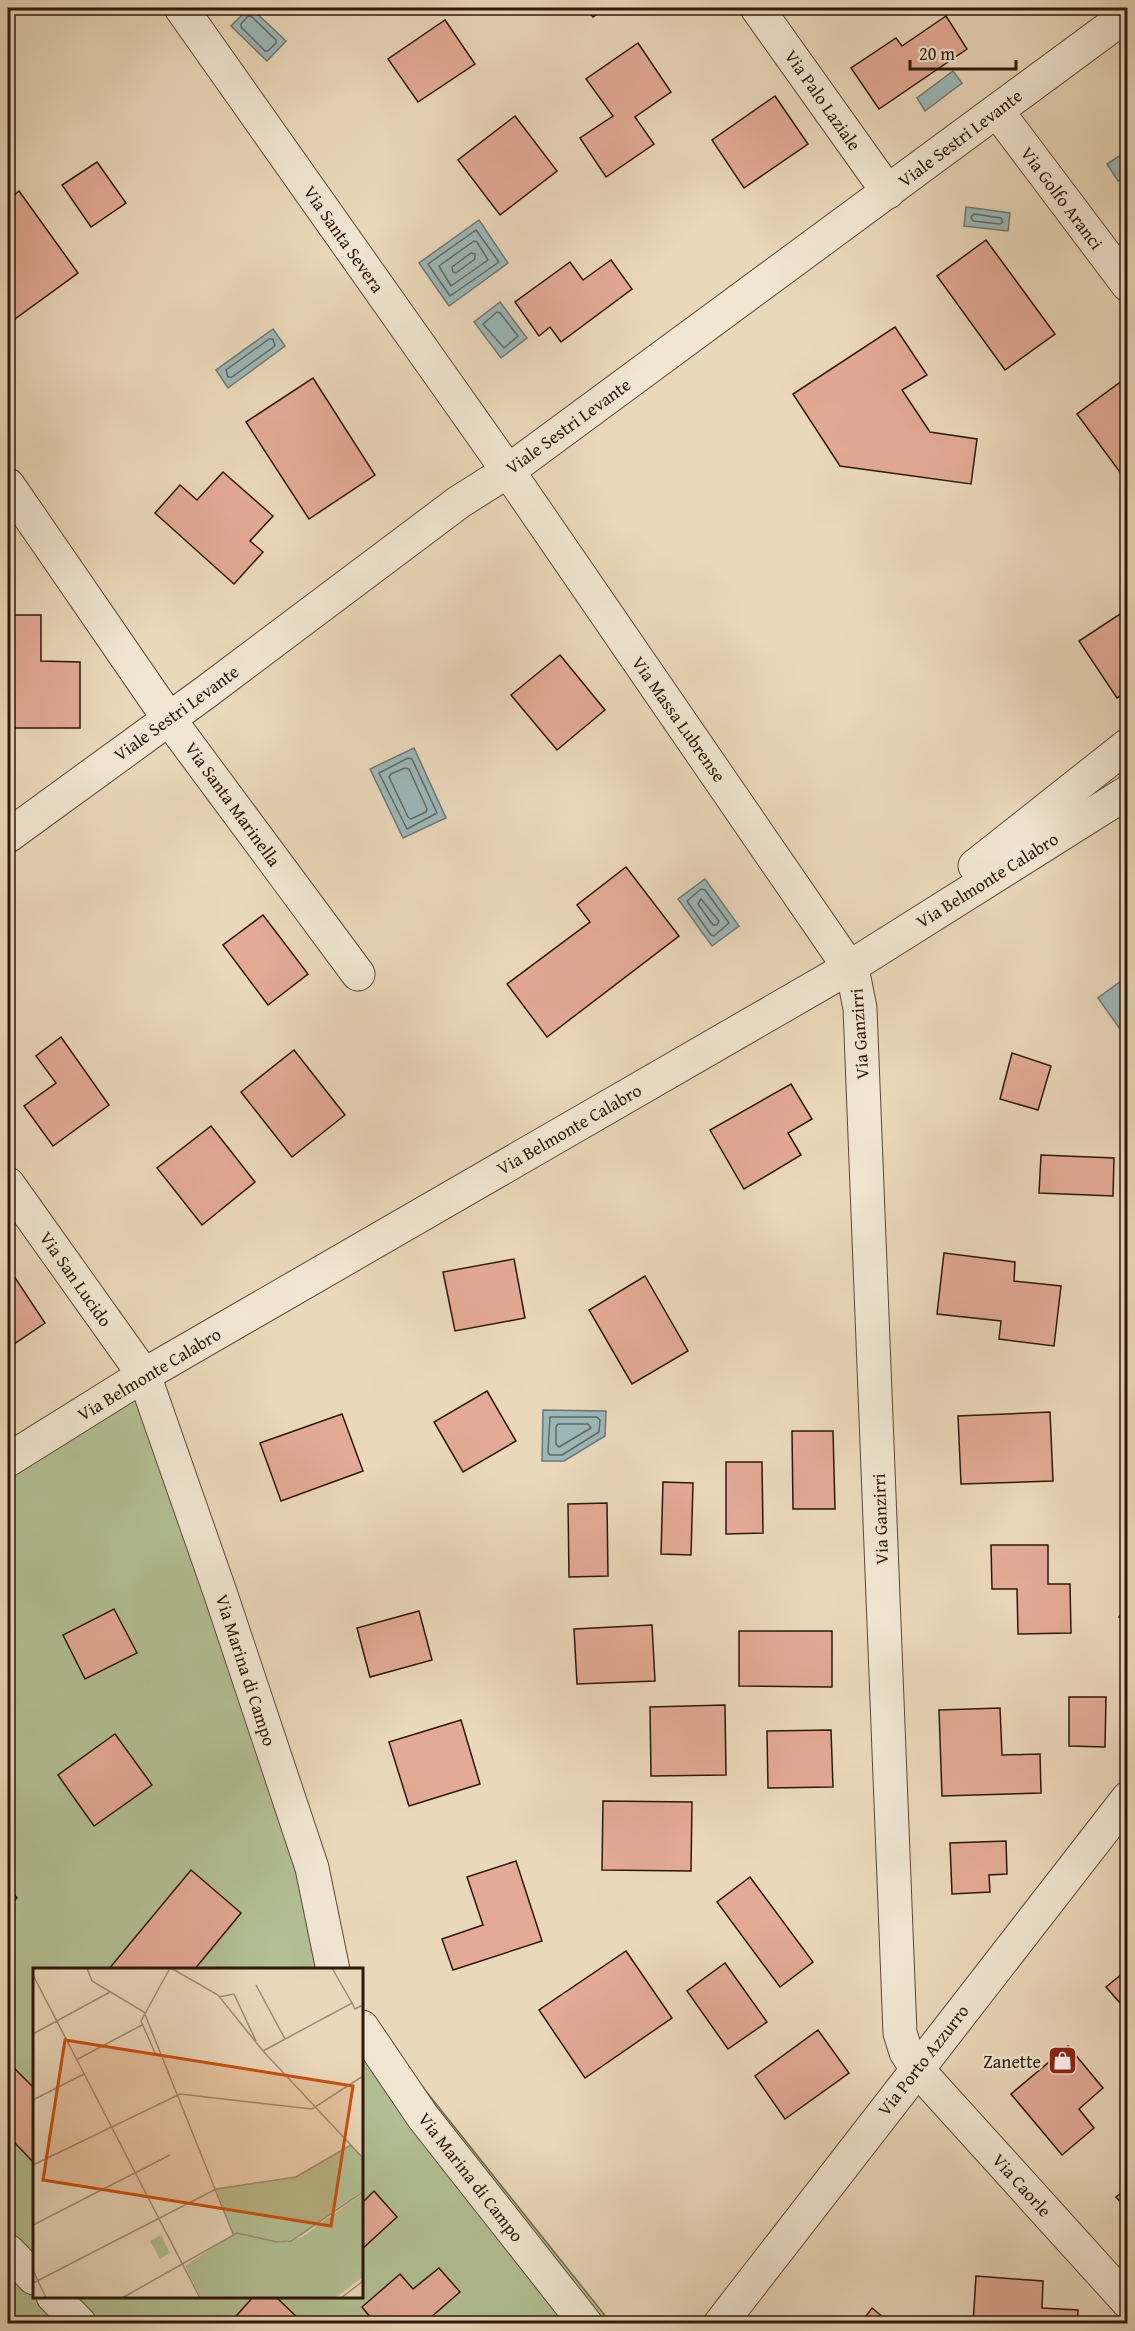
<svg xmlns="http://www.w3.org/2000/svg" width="1135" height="2331" font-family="'Gentium Book Plus',serif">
  <rect width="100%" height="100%" fill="#ead8ba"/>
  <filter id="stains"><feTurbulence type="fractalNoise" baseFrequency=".00333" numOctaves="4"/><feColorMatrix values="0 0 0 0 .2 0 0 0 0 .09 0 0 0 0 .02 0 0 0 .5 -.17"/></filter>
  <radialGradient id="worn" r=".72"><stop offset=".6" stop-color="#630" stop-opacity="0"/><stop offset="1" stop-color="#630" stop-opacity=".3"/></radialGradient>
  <g fill="#b2c093" stroke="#706c4f" stroke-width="1.5">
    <polygon points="144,1375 334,1969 34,1970 34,2265 8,2237 8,1456"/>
    <polygon points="362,2011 611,2323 93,2323 66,2297 362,2296"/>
    <polygon points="8,2269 62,2323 8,2323"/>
  </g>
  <g fill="#9bb8b9" stroke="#6f7873" stroke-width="1.5">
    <polygon points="249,8 251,8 286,41 267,61 231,26"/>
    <polygon points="953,71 962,83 925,111 917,98"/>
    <polygon points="1127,151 1127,175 1118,181 1107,164"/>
    <polygon points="966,207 1010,213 1008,231 964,226"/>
    <polygon points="479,220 508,263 449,306 419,263"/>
    <polygon points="500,302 527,338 501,358 474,322"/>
    <polygon points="273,329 285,346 228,388 216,370"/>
    <polygon points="414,748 446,818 403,838 370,769"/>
    <polygon points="705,879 739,926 712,946 678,899"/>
    <polygon points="1121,981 1127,989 1127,1039 1098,998"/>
    <polygon points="543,1410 606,1411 605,1436 564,1461 542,1461"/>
  </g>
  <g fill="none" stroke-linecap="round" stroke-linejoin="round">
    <g stroke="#646862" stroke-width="1.5">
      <polygon points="248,16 252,17 276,40 276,43 268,51 265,51 241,27 241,24"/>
      <polygon points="974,214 1001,218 1003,222 1000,224 973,221 971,217"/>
      <polygon points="476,230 499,262 450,296 428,264"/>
      <polygon points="474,241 477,242 488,260 451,286 439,266"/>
      <polygon points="471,253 475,254 475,259 456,273 453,272 452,267"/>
      <polygon points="497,312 500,313 518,336 504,348 483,324"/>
      <polygon points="269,339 273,339 275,346 232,377 228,377 226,370"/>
      <polygon points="408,758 412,759 437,813 407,829 379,773"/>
      <polygon points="405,768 409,769 427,809 426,812 411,819 408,817 389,777 391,774"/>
      <polygon points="701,889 705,890 729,923 714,936 711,935 687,901"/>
      <polygon points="701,899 719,921 717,925 713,925 698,904"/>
      <polygon points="550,1417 597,1417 600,1420 599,1432 562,1455 550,1455 548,1452"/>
      <polygon points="558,1424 588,1424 591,1428 559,1447 556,1444 556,1427"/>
    </g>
  </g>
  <g fill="#e3aa95" stroke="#2e180b" stroke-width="1.5">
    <polygon points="586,8 606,8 593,17"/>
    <polygon points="946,16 967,49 879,109 851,68 896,38 902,46"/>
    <polygon points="445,20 475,64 418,102 388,59"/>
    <polygon points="638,43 671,92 635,117 654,144 606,177 580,138 613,116 586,79"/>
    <polygon points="775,96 808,144 744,188 712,140"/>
    <polygon points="515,116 557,171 500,215 458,160"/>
    <polygon points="97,162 126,203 91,227 62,185"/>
    <polygon points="19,191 78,273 8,324 8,200"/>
    <polygon points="986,240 1055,334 1005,370 937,276"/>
    <polygon points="611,260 632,289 561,342 550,327 539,336 515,302 570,262 583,280"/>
    <polygon points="895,327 927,375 902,390 930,432 977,439 971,484 840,466 793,394"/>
    <polygon points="313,378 375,475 309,519 246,422"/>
    <polygon points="1126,378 1128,379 1128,483 1077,414"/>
    <polygon points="223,472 273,516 250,541 263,552 234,584 155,513 180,485 197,500"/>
    <polygon points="1120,614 1128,625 1128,691 1117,698 1079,641"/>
    <polygon points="8,615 41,615 41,661 80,662 80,728 8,728"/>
    <polygon points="560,655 605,710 557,750 511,695"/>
    <polygon points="626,867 679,936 547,1037 507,984 590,922 577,905"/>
    <polygon points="263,915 308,974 268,1005 223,945"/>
    <polygon points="61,1037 109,1105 53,1146 24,1106 56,1083 36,1056"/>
    <polygon points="294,1050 345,1115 292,1157 241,1092"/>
    <polygon points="1012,1053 1051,1066 1038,1110 1000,1099"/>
    <polygon points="791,1084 812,1119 788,1133 801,1155 744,1189 710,1130"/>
    <polygon points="211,1126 255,1182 202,1225 157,1168"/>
    <polygon points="1041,1155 1114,1158 1113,1196 1039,1193"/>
    <polygon points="944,1253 1015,1262 1014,1281 1061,1286 1054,1346 999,1339 1001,1321 937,1314"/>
    <polygon points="514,1259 525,1318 455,1331 443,1272"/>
    <polygon points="8,1267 45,1323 8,1348"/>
    <polygon points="645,1276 688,1351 632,1384 589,1310"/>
    <polygon points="487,1391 516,1441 463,1472 434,1422"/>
    <polygon points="1050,1412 1053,1481 961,1484 958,1416"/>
    <polygon points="342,1414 363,1471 281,1501 260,1443"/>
    <polygon points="792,1431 833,1431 835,1509 793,1509"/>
    <polygon points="726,1462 762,1462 763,1533 726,1534"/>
    <polygon points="663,1482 693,1483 691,1555 661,1554"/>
    <polygon points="607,1503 608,1576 569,1577 568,1504"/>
    <polygon points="991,1545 1048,1545 1048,1584 1070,1584 1071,1633 1018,1634 1017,1589 992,1589"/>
    <polygon points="1128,1605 1128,1623 1119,1617"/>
    <polygon points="114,1609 137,1653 85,1679 63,1635"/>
    <polygon points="419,1611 432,1660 370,1677 357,1628"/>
    <polygon points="652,1625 655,1681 577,1684 574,1629"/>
    <polygon points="739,1631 832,1631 832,1687 739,1686"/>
    <polygon points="1069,1697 1106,1697 1105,1747 1069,1746"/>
    <polygon points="725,1705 726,1775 651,1776 650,1707"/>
    <polygon points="1000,1708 1002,1755 1040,1754 1041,1793 942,1796 939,1710"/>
    <polygon points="461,1720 480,1784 409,1806 389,1742"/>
    <polygon points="831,1730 833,1787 768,1788 767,1731"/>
    <polygon points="115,1734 152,1785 94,1826 58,1775"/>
    <polygon points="603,1801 692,1802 691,1871 602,1870"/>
    <polygon points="1006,1841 1007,1874 989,1875 990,1892 952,1894 950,1843"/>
    <polygon points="516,1861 542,1941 453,1970 442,1939 483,1925 467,1877"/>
    <polygon points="191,1870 241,1913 194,1970 108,1970"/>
    <polygon points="750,1877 813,1962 780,1987 717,1902"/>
    <polygon points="8,1887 17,1898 8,1906"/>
    <polygon points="626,1951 672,2018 585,2078 539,2010"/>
    <polygon points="725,1963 767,2022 728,2049 687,1991"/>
    <polygon points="1128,1969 1128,2012 1106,1987"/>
    <polygon points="818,2030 849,2073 785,2119 755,2076"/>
    <polygon points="1068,2046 1103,2088 1079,2109 1094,2128 1062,2155 1011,2094"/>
    <polygon points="8,2062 34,2088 34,2163 15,2143 8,2151"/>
    <polygon points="1128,2187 1128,2210 1116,2197"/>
    <polygon points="374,2191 397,2217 362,2249 362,2203"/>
    <polygon points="439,2268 460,2292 423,2324 376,2324 362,2307 400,2274 413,2289"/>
    <polygon points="976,2276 1043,2281 1042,2308 1078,2310 1077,2324 973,2324"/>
    <polygon points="254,2296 275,2296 304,2324 247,2324 237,2315"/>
    <polygon points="872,2308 891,2324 860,2324"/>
  </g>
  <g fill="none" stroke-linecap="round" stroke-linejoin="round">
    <defs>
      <g id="minor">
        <polyline points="181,8 508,471 853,973 860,1008 900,2033 906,2052 917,2069 1128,2302"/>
        <polyline points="757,8 888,192"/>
        <polyline points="997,111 1128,285"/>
        <polyline points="8,485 169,719 358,974"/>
        <polyline points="8,836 206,692 459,502 508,471 1128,14"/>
        <polyline points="975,866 1128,745"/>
        <polyline points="8,1184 144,1375 221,1595 312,1868 333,1970"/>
        <polyline points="8,1460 144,1375 850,967 1128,792"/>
        <polyline points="362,2027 423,2117 586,2324"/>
        <polyline points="8,2251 34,2278"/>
        <polyline points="53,2296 80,2324"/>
        <polyline points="720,2324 1128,1798"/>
      </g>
    </defs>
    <use href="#minor" stroke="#5d4837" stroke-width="35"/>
    <use href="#minor" stroke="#f1e6d2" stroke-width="33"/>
  </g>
  <defs>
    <symbol id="shop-square" viewBox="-11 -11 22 22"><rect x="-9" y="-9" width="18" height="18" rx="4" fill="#8f2418" stroke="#f1e6d2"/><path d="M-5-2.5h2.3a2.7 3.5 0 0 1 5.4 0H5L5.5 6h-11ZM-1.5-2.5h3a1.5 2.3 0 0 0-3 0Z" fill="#fff"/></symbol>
  </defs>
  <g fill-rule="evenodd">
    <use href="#shop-square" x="1046" y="2044" width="33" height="33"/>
  </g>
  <g text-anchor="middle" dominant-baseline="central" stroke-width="5" stroke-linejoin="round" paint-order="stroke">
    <g font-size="18" fill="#2e180b" stroke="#f1e6d2">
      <text transform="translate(823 100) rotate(55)">Via Palo Laziale</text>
      <text transform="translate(960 138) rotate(-37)">Viale Sestri Levante</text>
      <text transform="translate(1062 198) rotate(53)">Via Golfo Aranci</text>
      <text transform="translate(344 239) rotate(55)">Via Santa Severa</text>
      <text transform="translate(568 426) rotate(-36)">Viale Sestri Levante</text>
      <text transform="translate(176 713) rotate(-36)">Viale Sestri Levante</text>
      <text transform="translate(679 719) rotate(55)">Via Massa Lubrense</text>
      <text transform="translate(233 804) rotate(54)">Via Santa Marinella</text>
      <text transform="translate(987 880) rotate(-32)">Via Belmonte Calabro</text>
      <text transform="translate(859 1034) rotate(-94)">Via Ganzirri</text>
      <text transform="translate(569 1129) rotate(-30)">Via Belmonte Calabro</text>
      <text transform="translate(76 1279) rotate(55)">Via San Lucido</text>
      <text transform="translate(149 1374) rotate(-31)">Via Belmonte Calabro</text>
      <text transform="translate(880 1519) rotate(-92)">Via Ganzirri</text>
      <text transform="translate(246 1670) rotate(72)">Via Marina di Campo</text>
      <text transform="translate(923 2060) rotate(-52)">Via Porto Azzurro</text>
      <text transform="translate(471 2177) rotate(52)">Via Marina di Campo</text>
      <text transform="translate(1022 2185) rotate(48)">Via Caorle</text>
    </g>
    <g font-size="18" fill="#2e180b" stroke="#f1e6d2" text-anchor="end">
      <text x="1041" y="2061">Zanette</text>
    </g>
  </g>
  <g transform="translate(33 1968)">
    <rect width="330" height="330" fill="#ead8ba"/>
    <path d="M 318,177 L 330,190 L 330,223 L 268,268 L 243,276 L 269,269 L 330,225 L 330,309 L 302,330 L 168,330 L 152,298 L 200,266 L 183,221 L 261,209 ZM 128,267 L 137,285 L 127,291 L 117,273 Z" fill="#b2c093"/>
    <path fill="none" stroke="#9f8b74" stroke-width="1.5" d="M 54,0 L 59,13 L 111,44 L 200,266M 138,0 L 185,27 L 230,83 L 330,190M 299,0 L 319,35M 0,7 L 167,330M 223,17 L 252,71M 186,29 L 201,26 L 223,73M 0,66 L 77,24M 230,83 L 319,35 L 322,41 L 330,37M 130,89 L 122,85 L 108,53 L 137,0M 43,92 L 109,57M 0,132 L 51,106M 0,197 L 147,126 L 279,141 L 330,108M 0,257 L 137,187M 0,302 L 13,330M 0,315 L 183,221 L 263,209 L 318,177M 89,330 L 204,265 L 244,274 L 258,273 L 330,224M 308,330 L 330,313"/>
    <path fill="#cc4f0c" fill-opacity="0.15" stroke="#cc4f0c" stroke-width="3" d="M 32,72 L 320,118 L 298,258 L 10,212 Z"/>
    <rect width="330" height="330" fill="none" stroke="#2e180b" stroke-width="3"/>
  </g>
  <rect width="1135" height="2331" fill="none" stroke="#ead8ba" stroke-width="30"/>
  <rect x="9" y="9" width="1117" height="2313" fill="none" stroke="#2e180b" stroke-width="3"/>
  <rect x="15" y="15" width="1105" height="2301" fill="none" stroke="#2e180b" stroke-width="1.5"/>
  <path d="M910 60v9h106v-9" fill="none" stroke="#2e180b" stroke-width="3"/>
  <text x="919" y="60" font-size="18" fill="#2e180b" stroke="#f1e6d2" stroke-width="4.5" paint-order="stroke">20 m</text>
  <rect width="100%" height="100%" filter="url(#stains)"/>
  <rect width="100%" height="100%" fill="url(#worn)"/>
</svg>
